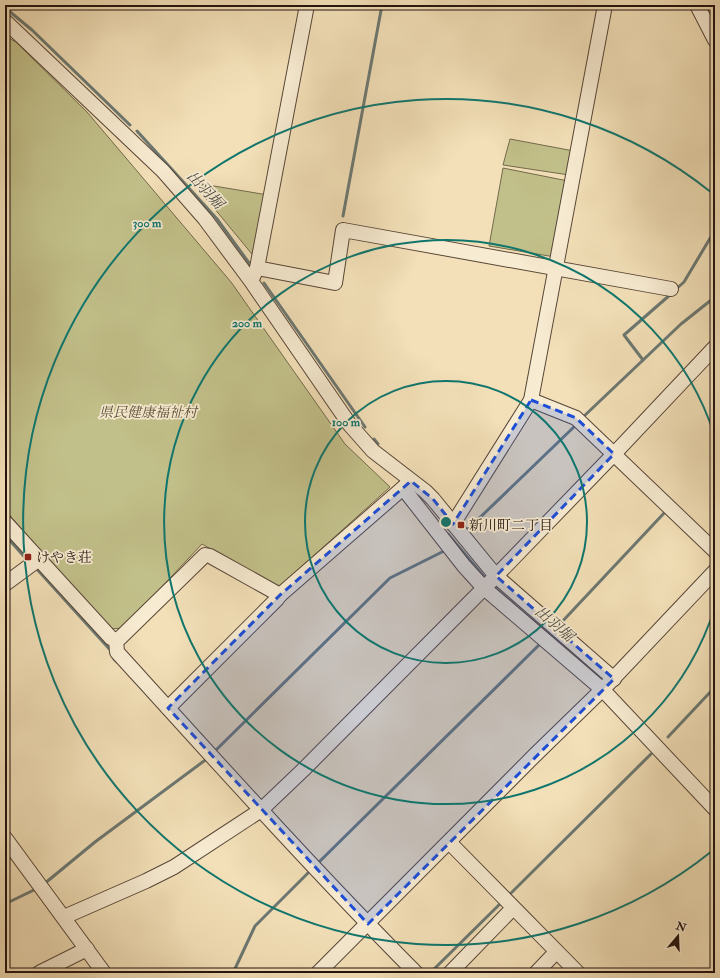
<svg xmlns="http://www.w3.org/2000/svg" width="720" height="978" font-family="'IM FELL Double Pica','Noto Serif JP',serif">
  <rect width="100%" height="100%" fill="#f3e0b8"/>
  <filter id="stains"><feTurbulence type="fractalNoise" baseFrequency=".005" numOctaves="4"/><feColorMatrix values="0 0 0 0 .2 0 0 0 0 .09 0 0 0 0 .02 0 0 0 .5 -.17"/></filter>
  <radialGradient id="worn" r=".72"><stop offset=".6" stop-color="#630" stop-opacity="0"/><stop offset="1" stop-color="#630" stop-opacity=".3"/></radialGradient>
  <g fill="#c2c08a" stroke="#726a4c">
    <polygon points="5,36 16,42 87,112 231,282 345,444 390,487 279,587 202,544 123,628 110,629 5,510"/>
    <polygon points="510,139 574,151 569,175 503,165"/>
    <polygon points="503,168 568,181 555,257 489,246"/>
    <polygon points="202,184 268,195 256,259 200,191"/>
  </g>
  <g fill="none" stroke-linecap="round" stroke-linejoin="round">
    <g stroke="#6c7872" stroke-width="3">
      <polyline points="9,11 32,30 130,125"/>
      <polyline points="137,131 217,219 252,267"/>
      <polyline points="343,216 382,5"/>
      <polyline points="264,283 365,427"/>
      <polyline points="675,290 684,282 715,230"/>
      <polyline points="643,360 624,335 671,294"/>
      <polyline points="582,418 681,324 715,297"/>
      <polyline points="374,439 378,444"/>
      <polyline points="467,530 577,424"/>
      <polyline points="448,534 486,579"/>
      <polyline points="5,535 29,562"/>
      <polyline points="35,567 113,653 114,659 117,662"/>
      <polyline points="493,586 601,679"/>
      <polyline points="559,625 666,511"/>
      <polyline points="668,737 715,687"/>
      <polyline points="213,753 390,578 444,551"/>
      <polyline points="317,864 541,643"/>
      <polyline points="44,884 95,842 208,758"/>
      <polyline points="508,896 651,754"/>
      <polyline points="5,904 38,888"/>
      <polyline points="233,973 255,926 312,869"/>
      <polyline points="430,973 503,901"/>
    </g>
    <defs>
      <g id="minor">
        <polyline points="697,5 715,40"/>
        <polyline points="5,21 163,171 205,219 251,281 350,425 373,451 425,491 433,499 496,576 614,679"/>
        <polyline points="257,268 335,283 343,230 671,289"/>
        <polyline points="253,277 257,268 307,5"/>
        <polyline points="531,400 576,418 715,551"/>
        <polyline points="403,488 464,566 484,588 603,690 715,809"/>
        <polyline points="5,522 111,638 116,640 120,638 205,555 210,556 280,595 411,481"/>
        <polyline points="453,524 531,400 605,5"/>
        <polyline points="5,584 39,559"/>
        <path d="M 116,640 L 117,652 C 215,760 313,869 416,973"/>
        <polyline points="168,708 277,599 280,595"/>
        <polyline points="5,838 104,973"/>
        <polyline points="449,842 578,973"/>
        <polyline points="64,917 146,881 174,867 261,810 303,770 496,576 614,454 715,347"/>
        <polyline points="39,973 87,949"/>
        <polyline points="318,973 535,755 610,682 715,571"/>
        <polyline points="450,973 513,908"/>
        <polyline points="536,973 556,952"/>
      </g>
    </defs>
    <use href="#minor" stroke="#574638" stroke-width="16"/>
    <use href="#minor" stroke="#f7ebd1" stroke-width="14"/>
  </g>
  <path fill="#1d4ed8" fill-opacity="0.2" stroke="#1d4ed8" stroke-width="3" stroke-dasharray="8 5" stroke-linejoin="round" d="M 531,400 L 576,418 L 614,454 L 496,576 L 614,679 L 368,924 L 168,708 L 280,595 L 411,481 L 433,499 L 453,524 Z"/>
  <g fill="none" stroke="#0f766e" stroke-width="2">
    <circle cx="446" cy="522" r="141"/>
    <path d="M715 607A282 282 0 1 1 715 437"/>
    <path d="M712 851A423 423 0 1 1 712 193"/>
  </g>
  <g fill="#8f2418" stroke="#f7ebd1" stroke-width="1.5">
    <rect x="457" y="521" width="8" height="8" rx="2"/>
    <rect x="24" y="553" width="8" height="8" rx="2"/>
  </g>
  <g text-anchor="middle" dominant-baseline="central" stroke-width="3.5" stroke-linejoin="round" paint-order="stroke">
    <g font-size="14" font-style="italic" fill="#5b5039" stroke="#f7ebd1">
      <text x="148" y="412">県民健康福祉村</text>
    </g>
    <g font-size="14" fill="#23130e" stroke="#f7ebd1" text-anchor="start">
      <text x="469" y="525">新川町二丁目</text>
      <text x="36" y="557">けやき荘</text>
    </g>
    <g font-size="15" font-style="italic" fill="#4d4e48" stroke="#f7ebd1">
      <text transform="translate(205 190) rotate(47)">出羽堀</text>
      <text transform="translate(554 624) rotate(41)">出羽堀</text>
    </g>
  </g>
  <circle cx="446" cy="522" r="6" fill="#0f766e" stroke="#f7ebd1" stroke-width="2"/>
  <g font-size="12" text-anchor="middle" font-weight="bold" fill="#0f766e" stroke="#f7ebd1" stroke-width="3.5" stroke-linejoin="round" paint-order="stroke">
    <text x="147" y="227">300 m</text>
    <text x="247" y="327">200 m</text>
    <text x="346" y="426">100 m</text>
  </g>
  <rect width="720" height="978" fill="none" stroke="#f3e0b8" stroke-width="20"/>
  <rect x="6" y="6" width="708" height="966" fill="none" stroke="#23130e" stroke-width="2"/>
  <rect x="10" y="10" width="700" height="958" fill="none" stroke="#23130e"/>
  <g transform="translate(678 936) rotate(19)" stroke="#f7ebd1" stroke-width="3" paint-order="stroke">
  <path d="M0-3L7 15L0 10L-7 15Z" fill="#23130e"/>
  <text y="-6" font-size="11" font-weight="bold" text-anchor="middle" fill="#23130e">N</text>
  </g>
  <rect width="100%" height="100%" filter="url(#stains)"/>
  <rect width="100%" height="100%" fill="url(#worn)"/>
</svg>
